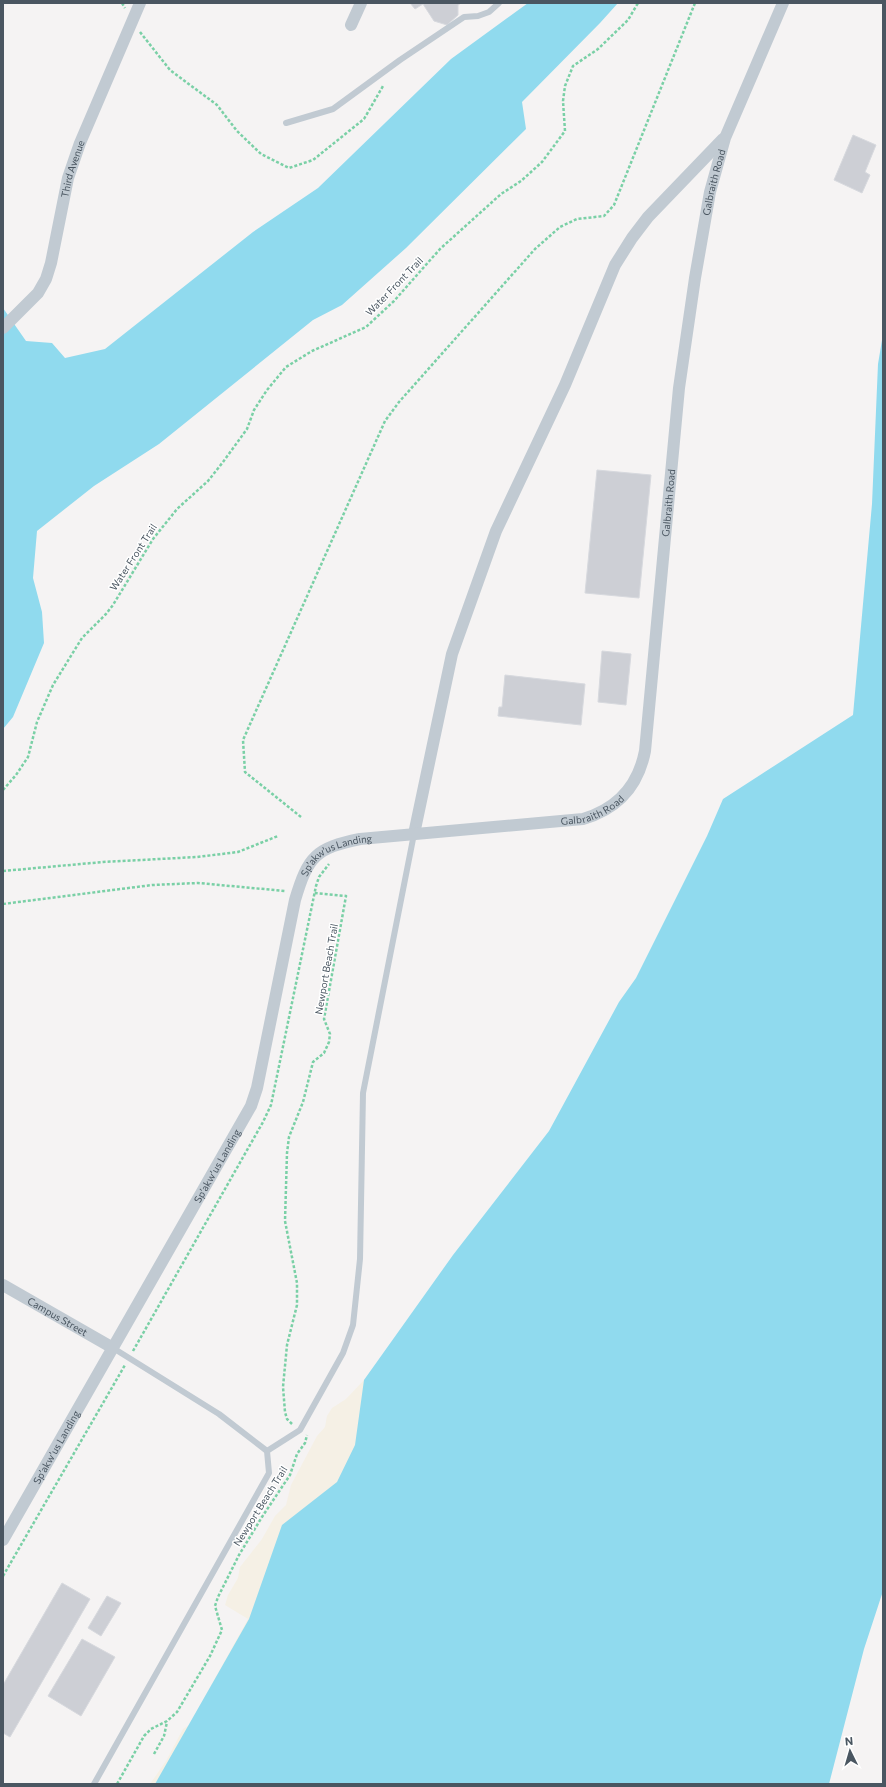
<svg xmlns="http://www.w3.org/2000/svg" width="886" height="1787" font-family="Commissioner,sans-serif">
  <rect width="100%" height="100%" fill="#f5f3f3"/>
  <polygon fill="#f5f0e5" points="392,1344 378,1438 193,1784 150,1784 166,1761 183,1729 189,1725 248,1619 225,1605 228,1595 238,1578 240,1567 262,1539 275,1516 286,1505 291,1485 317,1436 325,1427 327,1416 332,1408 346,1399 364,1380"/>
  <g fill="#90daee">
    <polygon points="528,3 618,3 600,23 522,102 526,129 406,248 342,305 313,320 159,444 94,486 37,531 33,578 42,612 44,643 13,717 3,729 3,308 26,341 52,343 65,358 105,349 253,232 318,188 451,59"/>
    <polygon points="883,334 883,1591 864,1649 829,1784 155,1784 249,1619 282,1525 337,1482 355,1445 364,1380 453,1255 549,1131 619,1002 636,978 707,836 723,799 853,715 872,504 878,364"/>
  </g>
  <g fill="#cdcfd5" stroke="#d7d9de">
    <polygon points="410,3 461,3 458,5 458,15 447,25 434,21 423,4 415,9"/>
    <polygon points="853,135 876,145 865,172 870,175 862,193 834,180"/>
    <polygon points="597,470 651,475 639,598 585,593"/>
    <polygon points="602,651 631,654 626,705 598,702"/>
    <polygon points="505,675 585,684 581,725 498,716 499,707 502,707"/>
    <polygon points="62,1583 90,1599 10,1737 3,1733 3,1685"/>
    <polygon points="107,1596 121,1603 101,1636 88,1628"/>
    <polygon points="82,1639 115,1657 81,1716 48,1696"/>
  </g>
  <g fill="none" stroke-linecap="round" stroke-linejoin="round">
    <g stroke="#7ad0a6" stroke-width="2.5" stroke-dasharray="3 2" stroke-linecap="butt">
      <polyline points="122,3 125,8"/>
      <polyline points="140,32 170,70 217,105 237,131 261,154 289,168 313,160 364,119 383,86"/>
      <polyline points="3,790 16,775 28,757 37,722 53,685 82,638 106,614 113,605 153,539 177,509 208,481 223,462 247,429 254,410 267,390 286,367 312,351 366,327 394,301 440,249 501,194 521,181 542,162 565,131 563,101 565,86 573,66 598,49 628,20 638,3"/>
      <polyline points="301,817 245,772 243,740 385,421 399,402 535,249 560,227 577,219 604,216 614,205 695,3"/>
      <polyline points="3,871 103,862 197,857 238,852 278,836"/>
      <polyline points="3,904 152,885 198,883 285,891"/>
      <polyline points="133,1351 263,1122 271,1105 316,886 319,877 329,864"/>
      <polyline points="292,1424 287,1419 285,1412 283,1387 287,1345 297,1305 297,1283 285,1221 287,1153 289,1137 303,1102 313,1062 324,1053 329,1042 330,1034 324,1019 346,896 314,893"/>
      <polyline points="3,1576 125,1365"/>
      <polyline points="154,1754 164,1736 167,1722"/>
      <polyline points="117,1784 144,1736 151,1729 167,1721 177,1712 210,1656 222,1630 215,1606 218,1597 239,1555 262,1517 290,1475 297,1454 305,1443 307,1435"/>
    </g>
    <g stroke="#c1cad2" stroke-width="6">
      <polyline points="286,123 333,109 400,60 464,17 478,16 489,12 499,3"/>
      <polyline points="267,1451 300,1430 343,1353 353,1325 360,1259 363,1093 414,834"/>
      <polyline points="94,1784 269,1473 267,1451 219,1414 113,1348"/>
    </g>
    <g stroke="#c1cad2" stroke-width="12">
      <polyline points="351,25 361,3"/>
      <path id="s1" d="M 3,328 L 38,293 L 46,279 L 51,263 L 68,178 L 80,143 L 140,3"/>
      <polyline points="414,834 452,654 496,531 565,385 615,265 632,238 648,217 723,139"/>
      <path id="s2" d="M 3,1285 L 113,1348"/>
      <path id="s3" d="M 3,1540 L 251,1106 L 257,1088 L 295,900 C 308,856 316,848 360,839 L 583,819 C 617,809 638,787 645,751 L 679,388 L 695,278 L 710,192 L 725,138 L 783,3"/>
    </g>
  </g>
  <g text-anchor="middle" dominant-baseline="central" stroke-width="3" stroke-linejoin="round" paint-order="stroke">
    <g font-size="10" fill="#4a5661" stroke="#fff">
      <text stroke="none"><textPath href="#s1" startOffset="179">Third Avenue</textPath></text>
      <text stroke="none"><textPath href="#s3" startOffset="1702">Galbraith Road</textPath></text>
      <text transform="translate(394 286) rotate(-46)">Water Front Trail</text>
      <text stroke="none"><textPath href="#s3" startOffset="1378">Galbraith Road</textPath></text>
      <text transform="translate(133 557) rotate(-57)">Water Front Trail</text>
      <text stroke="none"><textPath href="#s3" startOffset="1043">Galbraith Road</textPath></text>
      <text stroke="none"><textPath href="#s3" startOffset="778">Sp’akw’us Landing</textPath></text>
      <text transform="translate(326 969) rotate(-80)">Newport Beach Trail</text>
      <text stroke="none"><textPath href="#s3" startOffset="431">Sp’akw’us Landing</textPath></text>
      <text stroke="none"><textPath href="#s2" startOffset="63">Campus Street</textPath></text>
      <text stroke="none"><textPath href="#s3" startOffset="107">Sp’akw’us Landing</textPath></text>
      <text transform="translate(260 1506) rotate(-58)">Newport Beach Trail</text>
    </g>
  </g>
  <rect width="886" height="1787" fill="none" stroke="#4a5661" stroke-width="8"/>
  <g transform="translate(850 1751) rotate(355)" stroke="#ffffff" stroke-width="3" paint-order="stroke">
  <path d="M0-3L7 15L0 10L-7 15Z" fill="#4a5661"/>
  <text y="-6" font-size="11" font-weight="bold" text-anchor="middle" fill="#4a5661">N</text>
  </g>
</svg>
